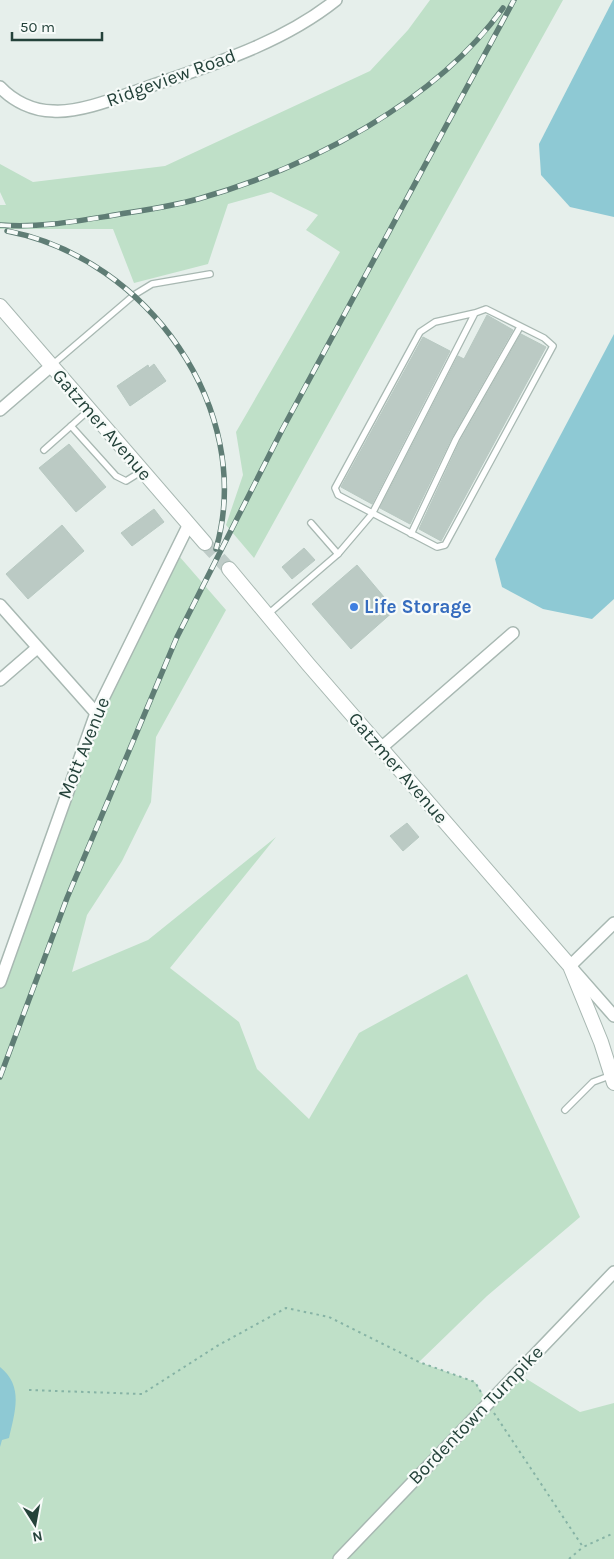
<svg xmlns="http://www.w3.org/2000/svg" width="614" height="1559" font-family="Karla,sans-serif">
  <rect width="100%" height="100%" fill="#e6efeb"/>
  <g fill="#bfe0c8">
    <polygon points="430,0 563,0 254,558 226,525 243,475 236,432 340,252 306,230 318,215 271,192 228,204 208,264 134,283 113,229 0,229 0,205 6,205 0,192 0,164 33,182 165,166 370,71 408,30"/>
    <polygon points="179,556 226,610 156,737 151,802 122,861 87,915 72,972 148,940 276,837 170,968 239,1022 257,1069 309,1119 359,1033 467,974 580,1217 487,1296 419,1362 475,1382 488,1402 517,1373 580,1412 614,1403 614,1559 0,1559 0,973 98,711"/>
  </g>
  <g fill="#8ec9d4">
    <polygon points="613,0 614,0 614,217 570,207 541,175 539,144"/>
    <polygon points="614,334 614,599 592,619 543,609 502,587 495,559"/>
    <path d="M 0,1367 C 24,1386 15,1412 9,1438 L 2,1440 L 0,1447 Z"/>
  </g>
  <g fill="#bbcac4" stroke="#b8c9c2">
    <polygon points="487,315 513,330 452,437 410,524 380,508 458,356 464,359"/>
    <polygon points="521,334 546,347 441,541 419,529 460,441"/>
    <polygon points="423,337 450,351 372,504 341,487"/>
    <polygon points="154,364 166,381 130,406 117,386 148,365 149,368"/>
    <polygon points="69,444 106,487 76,512 39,468"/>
    <polygon points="154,509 164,522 132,546 121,533"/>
    <polygon points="62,525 84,551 28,599 6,574"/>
    <polygon points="304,548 315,560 292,579 282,567"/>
    <polygon points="357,565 395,610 351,649 312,604"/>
    <polygon points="407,823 419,837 403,851 390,836"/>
  </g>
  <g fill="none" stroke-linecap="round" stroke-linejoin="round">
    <polyline stroke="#bfccc8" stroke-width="14" stroke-dasharray="14 7" stroke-linecap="butt" points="205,543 229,569"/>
    <defs>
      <g id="service">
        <polyline points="52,365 134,295 152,284 210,274"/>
        <polyline points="71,426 116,476 126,481 142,471"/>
        <polyline points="44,450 89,410"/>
        <polyline points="411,534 456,439 520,327"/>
        <polyline points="338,554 372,514 475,313 486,309 544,338 553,346 445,545 437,547 338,495 335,488 420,332 435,322 475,313"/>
        <polyline points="267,615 338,554 311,523"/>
        <polyline points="565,1110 593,1082 612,1075"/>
      </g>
      <g id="minor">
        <path d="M 0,87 C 13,101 33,111 53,111 C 80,113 119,97 145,88 C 211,65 281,44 336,0"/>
        <polyline points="0,410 51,366"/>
        <polyline points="0,605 96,713"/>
        <polyline points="0,680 37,648"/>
        <polyline points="381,748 513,633"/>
        <polyline points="614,923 570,966 614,1016"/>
        <polyline points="0,982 96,713 189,524"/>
        <polyline points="339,1559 614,1272"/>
      </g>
      <g id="tertiary">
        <polyline points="0,306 205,543"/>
        <polyline points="229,569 308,664 570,966 601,1042 614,1083"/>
      </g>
    </defs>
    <use href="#service" stroke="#a8b8b2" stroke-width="8"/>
    <use href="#minor" stroke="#a8b8b2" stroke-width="14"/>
    <use href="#tertiary" stroke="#a8b8b2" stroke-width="16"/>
    <g stroke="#86b3a5" stroke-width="2" stroke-dasharray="2.5 4" stroke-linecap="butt">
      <polyline points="29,1390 142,1394 217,1346 286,1308 329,1317 419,1362 475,1382 482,1394"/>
      <polyline points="494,1413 583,1547 614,1533"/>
      <polyline points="569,1559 583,1547"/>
    </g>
    <use href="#service" stroke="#fff" stroke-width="5.5"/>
    <use href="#minor" stroke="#fff" stroke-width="11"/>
    <use href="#tertiary" stroke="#fff" stroke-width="14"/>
    <defs>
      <g id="rail">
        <path d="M 0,225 C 37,228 72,222 109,216 C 138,211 169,207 198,199 C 308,168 436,102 503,8"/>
        <path d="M 7,231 C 147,258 256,409 216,549"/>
        <polyline points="0,1077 67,898 177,637 282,430 514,0"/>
      </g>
    </defs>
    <use href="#rail" stroke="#5f7d75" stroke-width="5.5"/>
    <use href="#rail" stroke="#f7fbf9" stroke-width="4" stroke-dasharray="11" stroke-linecap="butt"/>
  </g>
  <circle fill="#3f7fe0" stroke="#f7fbf9" stroke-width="2" cx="354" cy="607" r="5"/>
  <g text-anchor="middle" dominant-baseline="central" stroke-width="4.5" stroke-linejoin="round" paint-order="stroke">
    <g font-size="19" fill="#24423a" stroke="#f7fbf9">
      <text transform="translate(171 78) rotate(-20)">Ridgeview Road</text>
      <text transform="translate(102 425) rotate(49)">Gatzmer Avenue</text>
      <text transform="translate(84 748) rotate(-68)">Mott Avenue</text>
      <text transform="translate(398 768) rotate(49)">Gatzmer Avenue</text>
      <text transform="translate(476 1415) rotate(-46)">Bordentown Turnpike</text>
    </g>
    <g font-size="19" font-weight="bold" fill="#366cbe" stroke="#f7fbf9" text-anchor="start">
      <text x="364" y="607">Life Storage</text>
    </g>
  </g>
  <g transform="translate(35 1524) rotate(169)" stroke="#f7fbf9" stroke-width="4" paint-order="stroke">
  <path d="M0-4L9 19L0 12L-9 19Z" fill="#24423a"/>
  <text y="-8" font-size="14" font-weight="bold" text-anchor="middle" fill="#24423a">N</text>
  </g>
  <path d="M12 32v8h90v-8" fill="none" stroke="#24423a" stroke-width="2.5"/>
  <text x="20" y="32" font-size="15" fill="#24423a" stroke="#f7fbf9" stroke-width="4" paint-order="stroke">50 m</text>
</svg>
